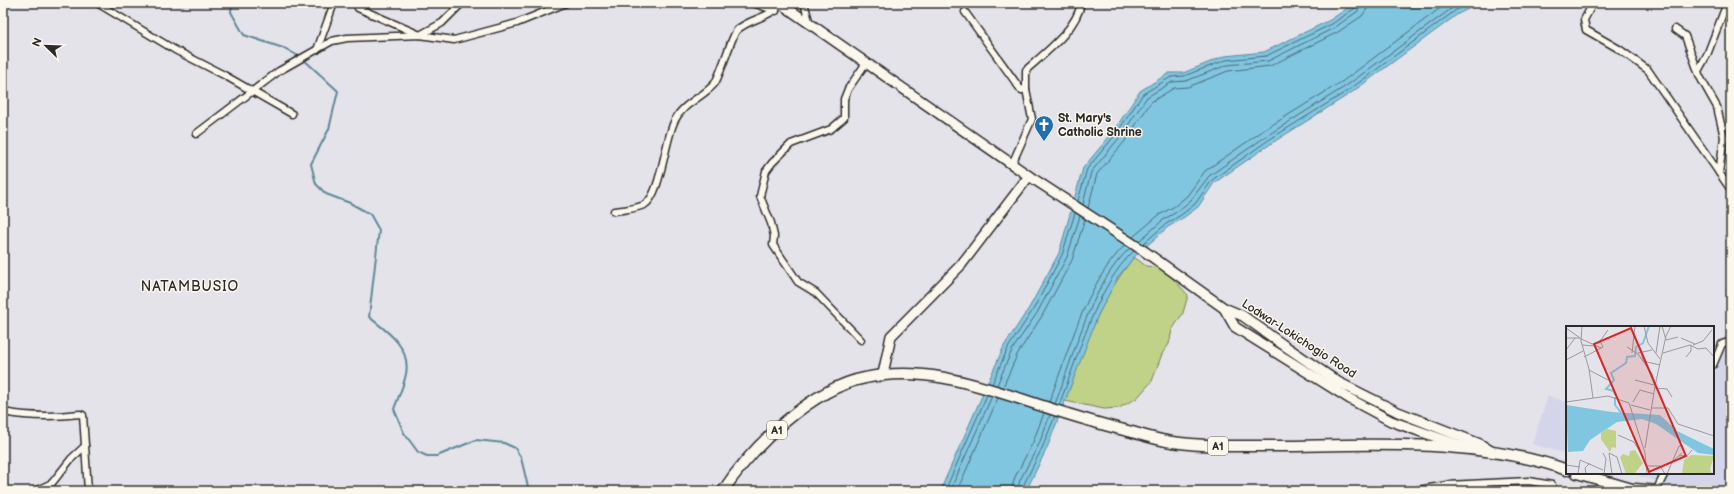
<svg xmlns="http://www.w3.org/2000/svg" width="1734" height="494" font-family="'Balsamiq Sans',sans-serif">
  <rect width="100%" height="100%" fill="#e4e3ea"/>
  <filter id="ink" filterUnits="userSpaceOnUse"><feTurbulence type="fractalNoise" baseFrequency=".025" numOctaves="2"/><feDisplacementMap in="SourceGraphic" scale="8" xChannelSelector="R" yChannelSelector="G"/><feConvolveMatrix kernelMatrix="1 2 1 2 8 2 1 2 1" color-interpolation-filters="sRGB"/></filter>
  <g filter="url(#ink)">
    <g fill="#d4d5e9">
      <polygon points="1727,346 1731,348 1731,491 1688,491 1629,473 1713,473 1713,375"/>
      <polygon points="1548,396 1567,402 1567,454 1532,444"/>
    </g>
    <path fill="#bfd287" stroke="#757e59" d="M 1134,257 L 1146,266 L 1156,267 L 1165,270 L 1188,295 L 1183,313 L 1172,330 L 1169,344 L 1162,354 L 1152,381 L 1137,398 L 1119,408 L 1104,409 L 1065,401 C 1082,350 1100,299 1134,257 Z"/>
    <polygon fill="#80c6e1" stroke="#5e8898" points="1355,3 1480,3 1458,14 1351,93 1272,143 1214,183 1198,207 1183,218 1168,227 1134,257 1118,277 1098,315 1047,448 1026,491 940,491 1004,346 1029,308 1059,253 1083,168 1113,132 1140,91 1169,73 1183,73 1225,56 1264,52 1330,20"/>
    <g fill="none" stroke-linecap="round" stroke-linejoin="round">
      <g stroke="#4d6974" stroke-width="1">
        <polyline points="1078,201 1087,169 1116,134 1143,94 1171,77 1184,76 1226,60 1266,56 1332,24 1355,8 1356,3"/>
        <polyline points="1083,204 1091,172 1120,137 1147,97 1172,82 1186,81 1227,65 1268,61 1334,28 1358,11 1361,3"/>
        <polyline points="1088,208 1097,174 1125,141 1151,102 1174,88 1188,87 1228,71 1270,66 1338,32 1362,16 1367,9 1367,3"/>
        <polyline points="1133,237 1159,215 1175,206 1187,196 1205,171 1264,130 1343,81 1447,3"/>
        <polyline points="1139,241 1163,220 1178,211 1191,200 1209,176 1268,135 1346,86 1459,3"/>
        <polyline points="1143,244 1166,224 1181,215 1195,204 1212,180 1270,139 1349,90 1456,10 1471,3"/>
        <polyline points="992,384 1008,348 1033,310 1062,255 1075,213"/>
        <polyline points="997,385 1012,350 1037,313 1067,257 1080,216"/>
        <polyline points="1003,387 1018,353 1042,316 1072,260 1085,219"/>
        <path d="M 1049,402 C 1070,350 1084,286 1125,245"/>
        <path d="M 1055,404 C 1074,356 1091,283 1130,248"/>
        <path d="M 1059,405 C 1078,358 1096,285 1134,251"/>
        <polyline points="945,491 987,395"/>
        <polyline points="950,491 992,396"/>
        <polyline points="957,491 998,398"/>
        <polyline points="1011,491 1015,477 1033,442 1044,413"/>
        <polyline points="1017,491 1020,480 1039,444 1050,415"/>
        <polyline points="1022,491 1025,482 1043,446 1055,416"/>
      </g>
      <path stroke="#5e8898" stroke-width="2" d="M 232,3 L 231,12 L 244,35 L 286,49 L 302,58 L 338,91 L 329,129 L 311,164 L 316,184 L 326,194 L 350,203 L 370,214 L 379,230 L 369,317 C 387,331 411,347 406,374 C 404,385 398,398 394,409 L 404,433 L 418,452 L 427,456 L 437,456 L 476,440 L 504,443 L 515,448 L 521,458 L 529,491"/>
      <defs>
        <g id="minor">
          <polyline points="97,3 175,50 224,75 292,114"/>
          <polyline points="753,3 776,11"/>
          <polyline points="804,3 810,24"/>
          <polyline points="1593,3 1584,20 1586,30 1619,49 1648,70 1731,190"/>
          <polyline points="358,8 420,35 442,23 462,3"/>
          <polyline points="965,12 1021,90 1026,89"/>
          <polyline points="1675,29 1685,36 1700,77 1717,107 1724,137 1719,173"/>
          <polyline points="317,50 334,3"/>
          <polyline points="1698,71 1707,55 1727,3"/>
          <polyline points="196,134 279,71 332,41 347,38 420,35 454,40 517,23 566,3"/>
          <path d="M 1012,164 L 1032,119 L 1026,89 L 1026,70 C 1045,53 1077,29 1081,3"/>
          <path d="M 614,211 C 623,210 635,209 644,205 C 661,196 665,138 675,120 C 683,103 704,97 715,83 C 722,71 732,35 737,30 C 750,18 772,18 780,3"/>
          <polyline points="861,340 816,293 798,282 773,245 774,236 771,223 760,196 766,171 772,163 791,144 831,129 844,118 844,99 848,89 866,63"/>
          <polyline points="1713,365 1722,344 1731,341"/>
          <path d="M 3,412 C 29,417 53,417 80,414 L 83,415 L 88,491"/>
          <polyline points="35,491 52,483 71,459 85,446"/>
          <polyline points="1412,491 1447,485 1529,481 1552,485"/>
          <polyline points="1656,491 1665,473"/>
        </g>
        <g id="secondary">
          <polyline points="780,3 1029,176 1144,251 1224,308 1243,316 1282,344 1338,382 1398,412 1480,444 1491,451"/>
          <polyline points="1224,308 1235,327 1350,399 1391,421 1467,448"/>
          <polyline points="883,374 891,336 961,265 1029,176"/>
        </g>
        <g id="trunk">
          <polyline points="1577,473 1639,491"/>
          <polyline points="1635,489 1657,491"/>
          <path d="M 723,491 C 752,447 812,388 865,378 C 920,366 972,383 1024,400 C 1060,412 1095,423 1132,432 C 1145,436 1158,440 1172,442 C 1208,447 1244,446 1280,446 C 1375,445 1476,438 1567,470"/>
        </g>
      </defs>
      <use href="#minor" stroke="#2b2b2b" stroke-width="9"/>
      <use href="#secondary" stroke="#2b2b2b" stroke-width="12"/>
      <use href="#trunk" stroke="#2b2b2b" stroke-width="13"/>
      <use href="#minor" stroke="#fbf7ec" stroke-width="6"/>
      <use href="#secondary" stroke="#fbf7ec" stroke-width="9"/>
      <use href="#trunk" stroke="#fbf7ec" stroke-width="10"/>
    </g>
  </g>
  <defs>
    <symbol id="church-pin" viewBox="-11 -11 22 30"><path d="M0 17L-7.5 6A9.5 9.5 0 1 1 7.5 6Z" fill="#1f6fb2" stroke="#fbf7ec"/><path d="M-1.2-6h2.4v3.5h3.3v2.4h-3.3V6h-2.4V-.1h-3.3v-2.4h3.3Z" fill="#fff"/></symbol>
  </defs>
  <g fill-rule="evenodd">
    <use href="#church-pin" x="1033" y="114" width="22" height="30"/>
  </g>
  <g text-anchor="middle" dominant-baseline="central" stroke-width="3" stroke-linejoin="round" paint-order="stroke">
    <g fill="#fbf7ec" stroke="#696865" stroke-width="1">
      <rect x="767" y="421" width="20" height="18" rx="3"/>
      <rect x="1208" y="437" width="20" height="18" rx="3"/>
    </g>
    <g font-size="11" font-weight="bold" fill="#2b2b2b">
      <text x="777" y="430">A1</text>
      <text x="1218" y="446">A1</text>
    </g>
    <g font-size="12" font-weight="bold" fill="#2b2b2b" stroke="#fbf7ec" text-anchor="start">
      <text x="1058" y="118">St. Mary's<tspan x="1058" dy="14">Catholic Shrine</tspan></text>
    </g>
    <g font-size="12" fill="#2b2b2b" stroke="#fbf7ec">
      <text transform="translate(1299 339) rotate(33)">Lodwar-Lokichogio Road</text>
    </g>
    <g font-size="14" letter-spacing="1" fill="#2b2b2b" stroke="#fbf7ec">
      <text x="190" y="286">NATAMBUSIO</text>
    </g>
  </g>
  <g transform="translate(1566 326)">
    <rect width="148" height="148" fill="#e4e3ea"/>
    <path d="M 41,103 L 50,105 L 50,122 L 46,121 L 44,126 L 35,113 L 35,107 ZM 69,124 L 77,137 L 69,147 L 60,148 L 54,131 L 57,128 L 63,130 L 64,125 ZM 125,129 L 148,130 L 144,143 L 146,148 L 116,148 L 118,134 Z" fill="#bfd287"/>
    <path d="M 0,79 L 46,86 L 94,89 L 111,105 L 148,123 L 148,129 L 132,127 L 90,98 L 76,93 L 51,96 L 24,114 L 17,125 L 2,126 Z" fill="#80c6e1"/>
    <path fill="none" stroke="#80c6e1" stroke-width="2" d="M 49,69 L 48,65 L 40,63 L 48,54 L 45,47 L 60,37 L 61,31 L 69,30 L 70,21 L 77,17 L 83,0M 49,71 L 49,79 L 57,89"/>
    <path fill="none" stroke="#9a999e" stroke-width="1" d="M 16,0 L 15,15 L 23,43 L 27,72M 78,0 L 82,17 L 94,33M 96,0 L 100,14 L 112,11M 0,2 L 14,12M 0,12 L 13,12M 13,12 L 35,22M 115,12 L 129,18M 16,19 L 29,20M 127,19 L 137,15 L 146,4M 61,21 L 72,28 L 86,48 L 89,59M 0,24 L 9,12M 66,27 L 69,0M 72,27 L 86,24M 90,27 L 94,0M 97,27 L 124,19 L 132,23 L 140,22 L 148,31M 76,29 L 77,35 L 94,39M 18,31 L 37,21 L 34,15 L 42,4M 120,31 L 125,25 L 125,19M 0,34 L 17,25M 23,44 L 42,54M 69,54 L 88,59M 89,62 L 101,63 L 106,71M 0,76 L 42,70 L 63,77 L 79,127 L 81,148M 67,76 L 74,64 L 88,68M 65,79 L 84,84M 85,82 L 102,82 L 112,98 L 148,110M 52,109 L 68,116 L 78,132M 79,122 L 89,60 L 100,10 L 105,0M 37,127 L 40,133 L 38,148M 43,127 L 51,131 L 56,148M 43,127 L 46,148M 113,130 L 122,129 L 126,124M 107,135 L 116,127M 0,139 L 14,141M 81,140 L 94,140 L 99,148M 12,148 L 14,134 L 37,144M 20,148 L 19,142 L 24,137M 101,148 L 113,120 L 116,120"/>
    <path fill="#d62828" fill-opacity="0.15" stroke="#d62828" stroke-width="2" d="M 65,2 L 120,130 L 83,146 L 28,18 Z"/>
    <rect width="148" height="148" fill="none" stroke="#2b2b2b" stroke-width="2"/>
  </g>
  <rect width="1734" height="494" fill="none" stroke="#fbf7ec" stroke-width="16"/>
  <rect x="8" y="8" width="1718" height="478" fill="none" stroke="#2b2b2b" stroke-width="1.5" filter="url(#ink)"/>
  <g transform="translate(46 46) rotate(293)" stroke="#fbf7ec" stroke-width="3" paint-order="stroke">
  <path d="M0-3L7 15L0 10L-7 15Z" fill="#2b2b2b"/>
  <text y="-6" font-size="11" font-weight="bold" text-anchor="middle" fill="#2b2b2b">N</text>
  </g>
</svg>
